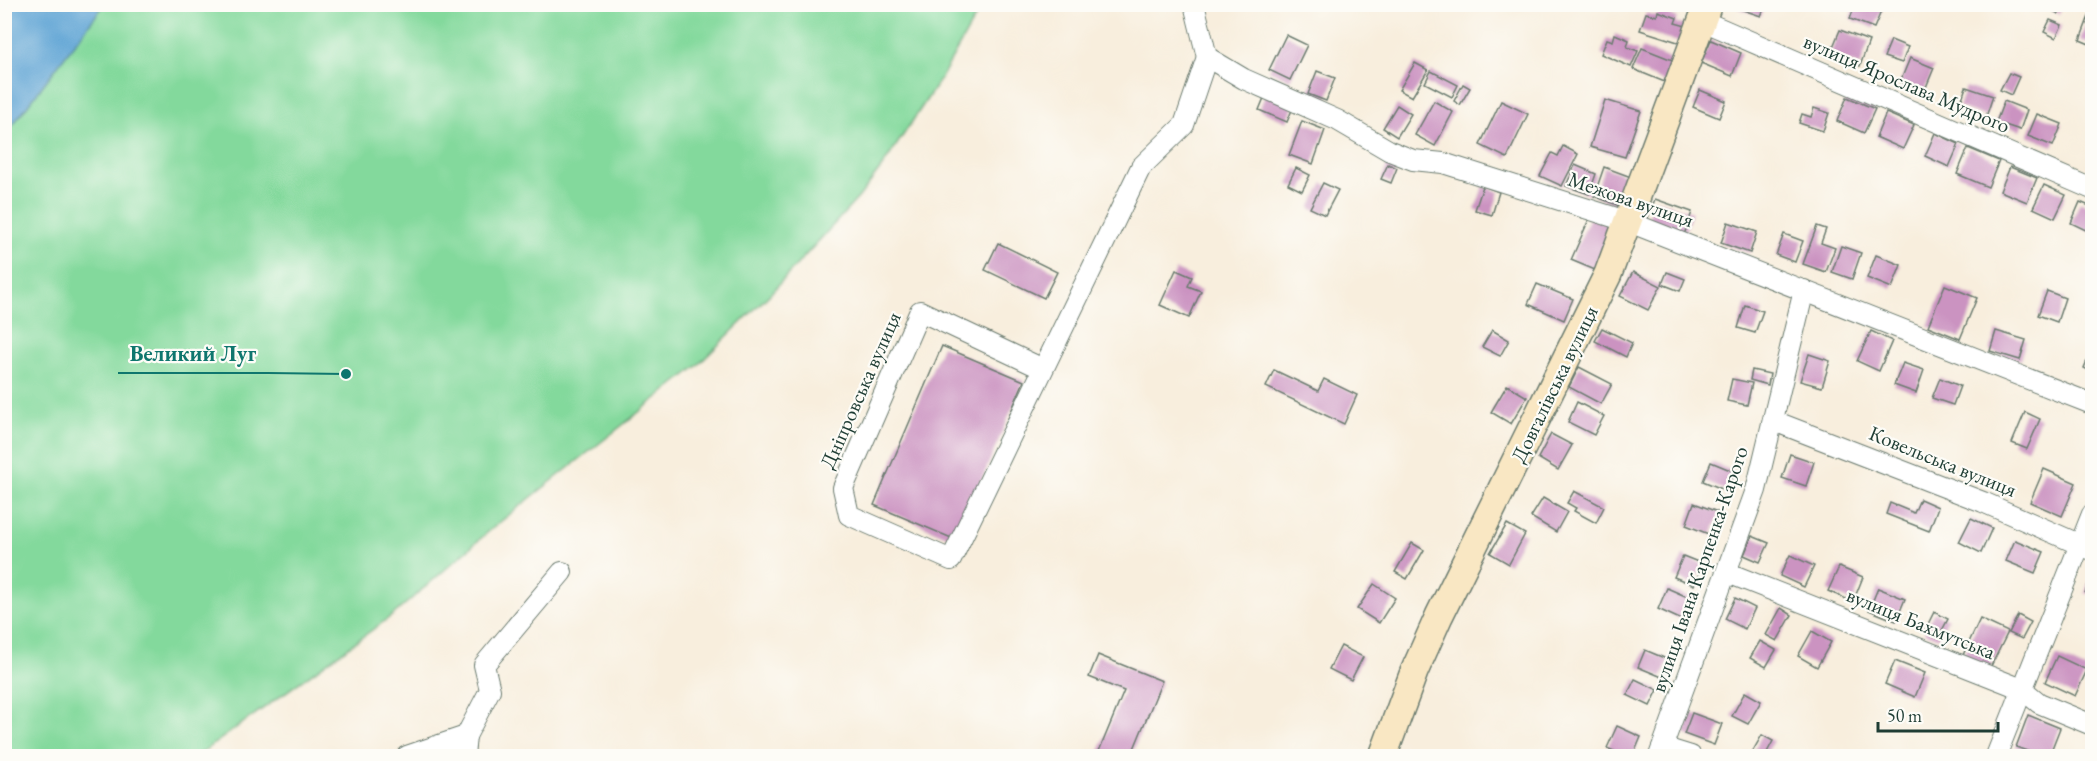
<svg xmlns="http://www.w3.org/2000/svg" width="2097" height="761" font-family="'EB Garamond',serif">
  <rect width="100%" height="100%" fill="#fdfcf7"/>
  <filter id="ink" filterUnits="userSpaceOnUse"><feTurbulence type="fractalNoise" baseFrequency=".0167" numOctaves="2"/><feDisplacementMap in="SourceGraphic" scale="12" xChannelSelector="R" yChannelSelector="G"/><feConvolveMatrix kernelMatrix="1 2 1 2 8 2 1 2 1" color-interpolation-filters="sRGB"/></filter>
  <filter id="wash" filterUnits="userSpaceOnUse"><feTurbulence type="fractalNoise" baseFrequency=".008" numOctaves="4" result="noise"/><feDisplacementMap in="SourceGraphic" scale="24" xChannelSelector="R" yChannelSelector="G"/><feGaussianBlur stdDeviation="1.35" result="paint"/><feColorMatrix in="noise" values="0 0 0 0 0 0 0 0 0 0 0 0 0 0 0 0 0 1.4 0 .05"/><feComposite in="paint" operator="in"/></filter>
  <g filter="url(#wash)">
    <rect width="100%" height="100%" fill="#f8eedd"/>
    <polygon fill="#83d99c" stroke="#518b68" stroke-width="1.5" points="104,4 982,4 982,5 941,78 884,164 859,197 769,295 696,367 495,526 393,615 197,756 5,756 5,135"/>
    <polygon fill="#60a5d5" stroke="#407184" stroke-width="1.5" points="5,4 104,5 5,135 4,5"/>
    <g id="blocks">
      <g fill="#cb93c1">
        <polygon points="1738,4 1766,4 1761,16 1737,8"/>
        <polygon points="2048,4 2063,4 2059,14 2046,8"/>
        <polygon points="1855,5 1883,7 1874,28 1850,19"/>
        <polygon points="2092,8 2092,45 2080,40"/>
        <polygon points="1658,11 1677,18 1675,23 1686,26 1681,43 1640,30 1646,13 1657,16"/>
        <polygon points="2050,20 2062,25 2056,38 2044,32"/>
        <polygon points="1840,30 1869,41 1860,66 1830,54"/>
        <polygon points="1615,34 1629,40 1627,47 1638,51 1631,67 1601,54 1607,39 1613,41"/>
        <polygon points="1286,35 1307,45 1290,80 1269,70"/>
        <polygon points="1711,40 1741,53 1732,76 1701,63"/>
        <polygon points="1891,40 1908,47 1902,63 1884,57"/>
        <polygon points="1642,48 1675,61 1667,83 1633,69"/>
        <polygon points="1910,58 1934,68 1924,92 1900,82"/>
        <polygon points="1415,63 1428,70 1412,97 1399,90"/>
        <polygon points="1317,71 1335,78 1326,101 1308,94"/>
        <polygon points="1431,71 1458,85 1452,97 1425,83"/>
        <polygon points="2009,73 2019,77 2011,95 2000,90"/>
        <polygon points="1463,84 1470,88 1460,105 1454,101"/>
        <polygon points="1966,87 1993,96 1986,117 1959,107"/>
        <polygon points="1700,90 1726,101 1719,118 1693,107"/>
        <polygon points="1266,93 1294,105 1287,122 1259,110"/>
        <polygon points="1847,97 1875,109 1864,133 1837,121"/>
        <polygon points="1605,100 1641,111 1625,157 1590,147"/>
        <polygon points="1434,101 1453,112 1435,146 1415,135"/>
        <polygon points="1501,101 1528,114 1507,158 1480,145"/>
        <polygon points="2004,101 2027,110 2020,130 1996,122"/>
        <polygon points="1397,105 1411,114 1397,137 1383,128"/>
        <polygon points="1814,108 1829,113 1823,131 1799,123 1802,114 1811,117"/>
        <polygon points="1886,113 1914,125 1903,149 1876,137"/>
        <polygon points="2037,114 2062,124 2053,146 2028,136"/>
        <polygon points="1302,121 1325,130 1313,164 1289,155"/>
        <polygon points="1935,133 1959,144 1949,167 1925,156"/>
        <polygon points="1563,146 1578,154 1562,186 1540,176 1552,153 1558,156"/>
        <polygon points="1968,148 1999,161 1988,187 1957,174"/>
        <polygon points="1388,164 1397,168 1391,183 1381,179"/>
        <polygon points="1575,165 1596,174 1589,194 1566,186"/>
        <polygon points="1604,167 1631,177 1620,206 1594,196"/>
        <polygon points="2010,167 2037,178 2027,202 2000,191"/>
        <polygon points="1296,168 1310,175 1302,191 1288,184"/>
        <polygon points="1323,183 1338,190 1325,215 1310,208"/>
        <polygon points="2044,185 2066,195 2055,218 2033,208"/>
        <polygon points="1483,186 1499,192 1492,215 1475,210"/>
        <polygon points="1655,199 1692,212 1684,235 1647,221"/>
        <polygon points="2080,202 2092,207 2092,233 2071,223"/>
        <polygon points="1590,217 1614,227 1595,270 1571,260"/>
        <polygon points="1728,222 1757,232 1750,253 1721,243"/>
        <polygon points="1817,226 1826,229 1821,243 1835,248 1826,272 1803,264"/>
        <polygon points="1784,234 1803,241 1795,262 1776,255"/>
        <polygon points="998,243 1057,272 1044,298 985,270"/>
        <polygon points="1841,246 1861,253 1852,279 1832,272"/>
        <polygon points="1876,255 1901,265 1892,288 1867,278"/>
        <polygon points="1176,270 1192,277 1188,286 1201,291 1189,318 1160,305"/>
        <polygon points="1633,272 1661,286 1648,310 1620,296"/>
        <polygon points="1667,272 1685,279 1680,291 1662,284"/>
        <polygon points="1537,284 1573,299 1564,320 1528,304"/>
        <polygon points="1945,285 1977,298 1960,339 1928,326"/>
        <polygon points="2047,291 2065,298 2057,322 2038,315"/>
        <polygon points="1745,305 1763,311 1755,333 1738,328"/>
        <polygon points="1602,328 1632,343 1626,357 1595,341"/>
        <polygon points="1492,330 1509,340 1500,356 1482,347"/>
        <polygon points="1871,331 1892,341 1879,371 1857,361"/>
        <polygon points="1996,331 2026,340 2020,360 1990,351"/>
        <polygon points="942,346 1024,381 956,540 874,505"/>
        <polygon points="2092,349 2092,372 2084,368"/>
        <polygon points="1809,354 1830,361 1822,387 1800,381"/>
        <polygon points="1903,363 1924,370 1916,393 1894,385"/>
        <polygon points="1579,367 1612,384 1601,404 1569,387"/>
        <polygon points="1274,370 1318,391 1324,379 1357,395 1344,424 1266,387"/>
        <polygon points="1752,370 1770,374 1768,385 1750,380"/>
        <polygon points="1940,378 1960,386 1953,405 1932,398"/>
        <polygon points="1732,379 1752,383 1747,405 1727,401"/>
        <polygon points="1507,385 1527,397 1511,424 1491,412"/>
        <polygon points="1577,402 1604,416 1594,435 1568,422"/>
        <polygon points="2025,412 2040,419 2027,449 2012,443"/>
        <polygon points="1551,434 1572,445 1558,470 1538,458"/>
        <polygon points="1790,454 1814,462 1806,486 1782,478"/>
        <polygon points="1711,462 1735,472 1727,491 1703,481"/>
        <polygon points="2044,469 2076,483 2062,516 2030,502"/>
        <polygon points="1574,491 1604,507 1596,523 1574,511 1576,508 1567,503"/>
        <polygon points="1543,498 1567,512 1556,532 1531,517"/>
        <polygon points="1920,499 1938,507 1929,531 1886,514 1890,503 1914,513"/>
        <polygon points="1694,503 1720,513 1711,535 1686,525"/>
        <polygon points="1971,518 1992,528 1981,553 1959,542"/>
        <polygon points="1507,524 1525,534 1509,564 1490,553"/>
        <polygon points="1752,536 1769,543 1760,562 1744,555"/>
        <polygon points="2015,540 2044,552 2035,573 2006,561"/>
        <polygon points="1412,543 1424,550 1407,579 1395,572"/>
        <polygon points="1790,555 1814,566 1804,587 1780,576"/>
        <polygon points="1683,556 1703,564 1694,585 1674,577"/>
        <polygon points="1839,567 1863,577 1853,602 1828,591"/>
        <polygon points="2092,574 2092,595 2085,593"/>
        <polygon points="1374,584 1395,598 1379,623 1357,609"/>
        <polygon points="1667,588 1692,599 1682,620 1658,609"/>
        <polygon points="1878,588 1905,599 1896,621 1869,610"/>
        <polygon points="1735,598 1755,608 1745,629 1725,619"/>
        <polygon points="1781,608 1792,615 1777,641 1766,635"/>
        <polygon points="1934,612 1948,619 1938,638 1924,632"/>
        <polygon points="2018,615 2031,622 2022,639 2009,633"/>
        <polygon points="1980,619 2008,632 1990,668 1963,655"/>
        <polygon points="1812,631 1831,642 1817,667 1798,656"/>
        <polygon points="1760,641 1776,650 1766,667 1750,658"/>
        <polygon points="1341,646 1363,657 1351,680 1329,669"/>
        <polygon points="1645,650 1669,660 1662,677 1638,667"/>
        <polygon points="1098,655 1162,681 1131,756 1097,756 1124,691 1089,677"/>
        <polygon points="2057,656 2087,670 2075,696 2045,682"/>
        <polygon points="1895,661 1925,673 1915,697 1885,684"/>
        <polygon points="1635,679 1658,690 1650,706 1627,695"/>
        <polygon points="1745,692 1761,701 1748,724 1732,716"/>
        <polygon points="1692,713 1722,724 1714,745 1684,734"/>
        <polygon points="2028,715 2060,728 2049,756 2041,756 2016,747"/>
        <polygon points="1617,726 1641,737 1633,756 1625,756 1607,748"/>
        <polygon points="1762,735 1773,741 1765,756 1750,756"/>
      </g>
    </g>
  </g>
  <g filter="url(#ink)">
    <use href="#blocks" fill-opacity="0" stroke="#6b7b6f" stroke-width="1.5"/>
    <g fill="none" stroke-linecap="round" stroke-linejoin="round">
      <defs>
        <g id="street">
          <polyline points="1194,4 1207,57 1244,79 1337,120 1390,151 1413,160 1443,163 1629,222 2092,404"/>
          <polyline points="1701,20 2092,189"/>
          <polyline points="1043,369 920,311 843,488 849,515 951,560 1141,167 1184,125 1207,57"/>
          <polyline points="1774,421 1983,502 2092,550"/>
          <polyline points="1728,573 2022,689 2039,703 2092,725"/>
          <polyline points="1662,747 1691,756"/>
          <polyline points="407,756 466,736 490,690 484,665 562,572"/>
          <polyline points="464,756 466,736"/>
          <polyline points="1659,756 1756,490 1804,290"/>
          <polyline points="1996,756 2092,514"/>
        </g>
        <polyline id="secondary" points="1383,756 1414,672 1439,616 1608,274 1708,4"/>
      </defs>
      <use href="#street" stroke="#6b7b6f" stroke-width="22"/>
      <use href="#secondary" stroke="#6b7b6f" stroke-width="30"/>
      <use href="#street" stroke="#fff" stroke-width="20"/>
      <use href="#secondary" stroke="#f9e7c3" stroke-width="27"/>
    </g>
  </g>
  <g text-anchor="middle" dominant-baseline="central" stroke-width="4.5" stroke-linejoin="round" paint-order="stroke">
    <g font-size="21" fill="#1f3d34" stroke="#fdfcf7">
      <text transform="translate(1907 83) rotate(23)">вулиця Ярослава Мудрого</text>
      <text transform="translate(1631 199) rotate(19)">Межова вулиця</text>
      <text transform="translate(1554 384) rotate(-64)">Довгалівська вулиця</text>
      <text transform="translate(860 390) rotate(-66)">Дніпровська вулиця</text>
      <text transform="translate(1943 461) rotate(22)">Ковельська вулиця</text>
      <text transform="translate(1699 569) rotate(-71)">вулиця Івана Карпенка-Карого</text>
      <text transform="translate(1921 623) rotate(22)">вулиця Бахмутська</text>
    </g>
  </g>
  <path fill="none" stroke="#0f766e" stroke-width="2" d="M346 374L268 373H118"/>
  <circle fill="#0f766e" stroke="#fdfcf7" stroke-width="2" cx="346" cy="374" r="6"/>
  <g font-size="22" text-anchor="middle" font-weight="bold" fill="#0f766e" stroke="#fdfcf7" stroke-width="4.5" stroke-linejoin="round" paint-order="stroke">
    <text x="193" y="361">Великий Луг</text>
  </g>
  <rect width="2097" height="761" fill="none" stroke="#fdfcf7" stroke-width="24"/>
  <path d="M1878 722v9h120v-9" fill="none" stroke="#1f3d34" stroke-width="3"/>
  <text x="1887" y="722" font-size="18" fill="#1f3d34" stroke="#fdfcf7" stroke-width="4.5" paint-order="stroke">50 m</text>
</svg>
